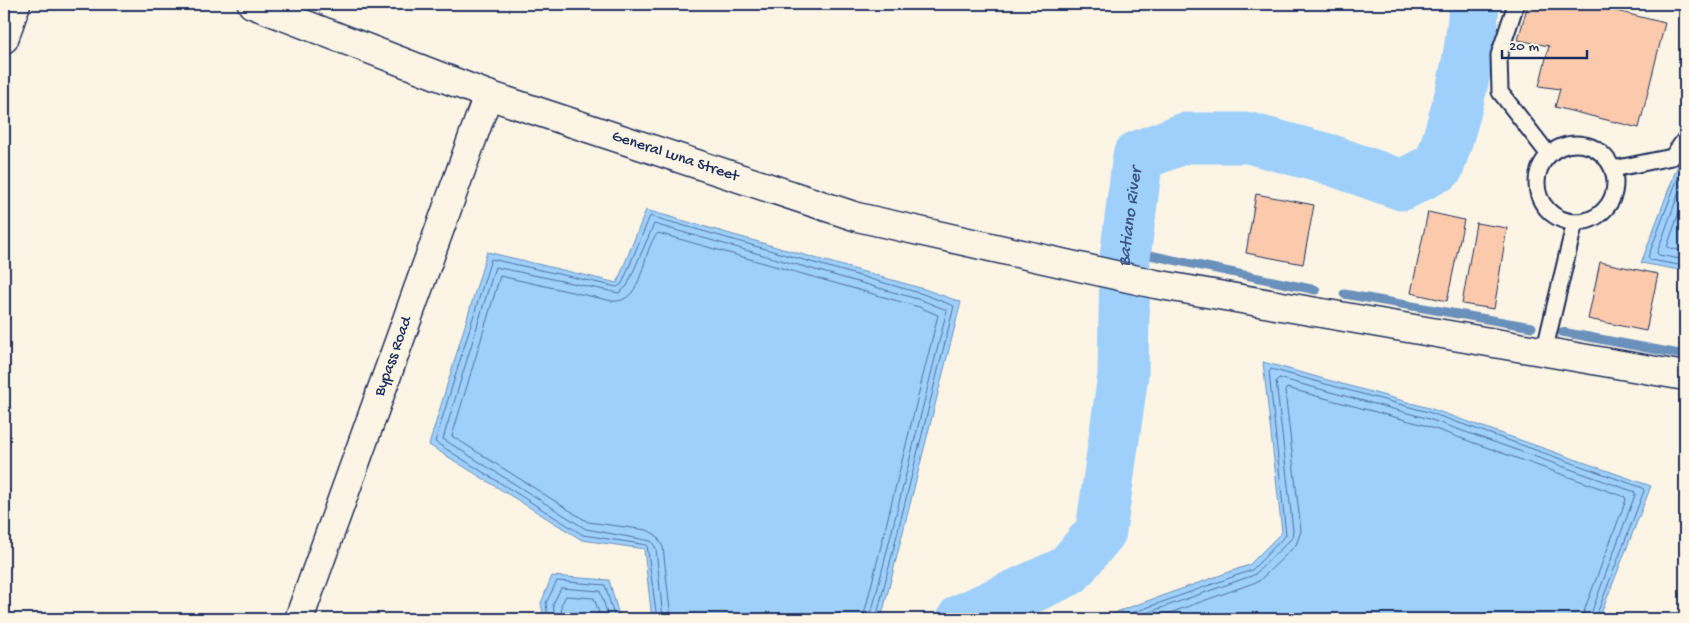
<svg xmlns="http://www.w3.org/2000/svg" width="1689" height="623" font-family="'Gochi Hand',sans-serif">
  <rect width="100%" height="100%" fill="#fcf5e5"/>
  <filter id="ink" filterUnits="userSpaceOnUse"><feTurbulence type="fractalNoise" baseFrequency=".02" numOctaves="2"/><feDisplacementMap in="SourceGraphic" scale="10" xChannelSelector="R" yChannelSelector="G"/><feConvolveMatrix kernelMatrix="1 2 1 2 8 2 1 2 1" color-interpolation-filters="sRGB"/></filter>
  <g filter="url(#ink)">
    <g fill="#9ed0fb" stroke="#6a90bc">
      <polygon points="1685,146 1685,271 1641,263"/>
      <polygon points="646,210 924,289 961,302 881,619 652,619 644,549 582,540 429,445 487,252 617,283"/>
      <polygon points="1263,362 1429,408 1651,486 1599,619 1104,619 1119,611 1249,565 1282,532"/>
      <polygon points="552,576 609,580 620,619 544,619 541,603"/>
    </g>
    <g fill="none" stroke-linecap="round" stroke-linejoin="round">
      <g stroke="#4f6f9d" stroke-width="1">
        <polyline points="1685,159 1648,257 1650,260 1685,266"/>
        <polyline points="1685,175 1657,253 1659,255 1685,260"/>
        <polyline points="1685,195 1667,247 1685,252"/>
        <polyline points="548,619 546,603 557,581 605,585 615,619"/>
        <polyline points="555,619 553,604 561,588 600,591 609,619"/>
        <polyline points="562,619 561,605 566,596 594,598 601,619"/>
        <polyline points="657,619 647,545 583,535 435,442 491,259 617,287 622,284 650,216 923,294 954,306 876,619"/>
        <polyline points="663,619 656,548 651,541 586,529 443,439 495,267 619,293 627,286 654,224 921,300 947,310 870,619"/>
        <path d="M 671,619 L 663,547 L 656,535 L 647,530 L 588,522 L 452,436 L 500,276 L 612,301 C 645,304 641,249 658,233 L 919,307 L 938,315 L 863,619"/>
        <polyline points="1115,619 1252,570 1286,535 1269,372 1271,369 1428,412 1643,488 1644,491 1595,619"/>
        <polyline points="1130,619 1254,575 1292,538 1293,530 1276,381 1279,378 1426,418 1635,492 1635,495 1589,619"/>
        <polyline points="1153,619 1259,581 1296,545 1301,531 1285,391 1287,388 1424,425 1625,497 1626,500 1581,619"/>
      </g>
      <g stroke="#6a90bc" stroke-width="9">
        <polyline points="1126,250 1316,290"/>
        <polyline points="1344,294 1532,327"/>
        <polyline points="1562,332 1685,355"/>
      </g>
      <path stroke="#9ed0fb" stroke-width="51" id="s1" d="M 962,619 L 1068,571 L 1101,531 L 1123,375 L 1125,257 L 1138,156 L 1185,138 L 1249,138 L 1331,160 L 1402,185 L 1439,166 C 1457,112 1471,60 1474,4"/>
    </g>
    <g fill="#fbc9ab" stroke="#1b2f5e">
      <polygon points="1528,4 1588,4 1665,23 1639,128 1555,107 1560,89 1539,86 1549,46 1518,40"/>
      <polygon points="1256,194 1314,205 1303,264 1246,253"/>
      <polygon points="1428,212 1464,220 1447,301 1411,293"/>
      <polygon points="1476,223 1507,228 1494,309 1462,304"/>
      <polygon points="1600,262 1658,274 1646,331 1588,319"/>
    </g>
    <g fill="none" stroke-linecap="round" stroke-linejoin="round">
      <defs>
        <g id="lane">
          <polyline points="1516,4 1499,55 1500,92 1549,155"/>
          <circle cx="1576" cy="183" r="39"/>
          <polyline points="1613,169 1672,157 1685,139"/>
          <polyline points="1544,352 1575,222"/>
        </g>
        <g id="secondary">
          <path id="s2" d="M 252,4 L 488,95 L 857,217 L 1155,284 L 1685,376"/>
          <polyline points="4,39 16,4"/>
          <path id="s3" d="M 299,619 L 488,95"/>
        </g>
      </defs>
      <use href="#lane" stroke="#1b2f5e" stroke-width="19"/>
      <use href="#secondary" stroke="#1b2f5e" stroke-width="31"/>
      <use href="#lane" stroke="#fcf5e5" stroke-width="15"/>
      <use href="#secondary" stroke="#fcf5e5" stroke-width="28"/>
    </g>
  </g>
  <g text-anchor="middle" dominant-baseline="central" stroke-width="5" stroke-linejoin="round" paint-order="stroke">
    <g font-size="16" fill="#1b2f5e" stroke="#fcf5e5">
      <text stroke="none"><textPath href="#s2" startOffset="450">General Luna Street</textPath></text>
      <text stroke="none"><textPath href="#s3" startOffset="279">Bypass Road</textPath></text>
    </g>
    <g font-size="18" font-style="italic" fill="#3c5785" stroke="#fcf5e5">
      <text stroke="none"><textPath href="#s1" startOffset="484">Batiano River</textPath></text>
    </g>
  </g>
  <rect width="1689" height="623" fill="none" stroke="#fcf5e5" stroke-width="20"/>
  <rect x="10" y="10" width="1669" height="603" fill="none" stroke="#1b2f5e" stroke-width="2" filter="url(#ink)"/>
  <path d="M1502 50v8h85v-8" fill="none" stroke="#1b2f5e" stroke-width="2.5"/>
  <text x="1509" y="50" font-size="15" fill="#1b2f5e" stroke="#fcf5e5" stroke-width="4" paint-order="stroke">20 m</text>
</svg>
